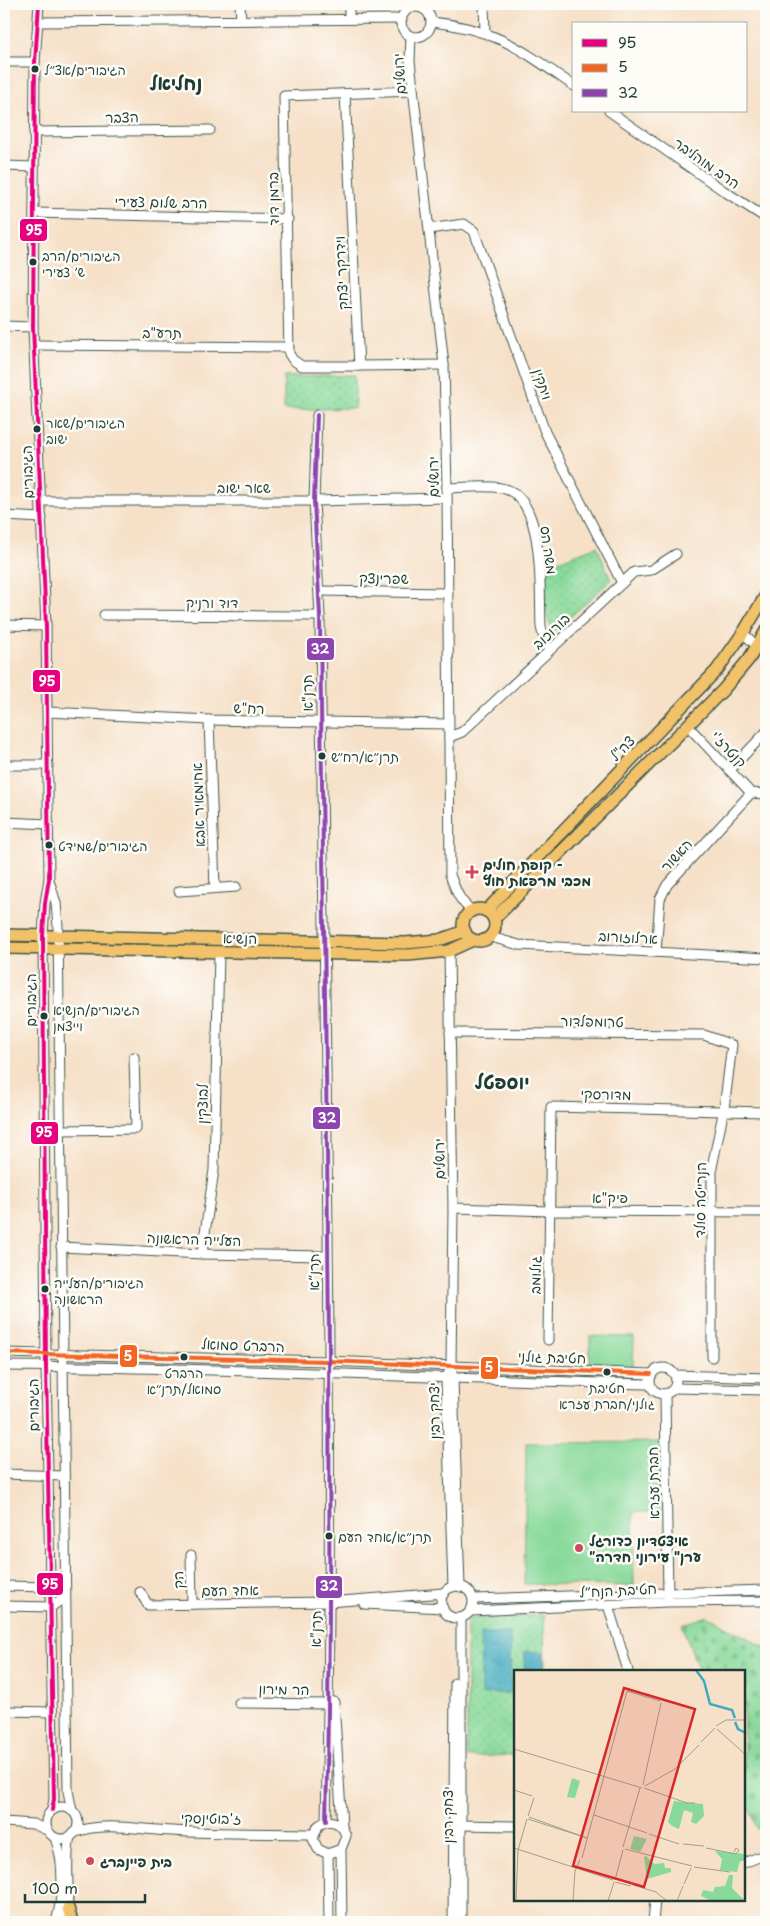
<svg xmlns="http://www.w3.org/2000/svg" width="770" height="1926" font-family="'Playpen Sans','Playpen Sans Hebrew',sans-serif">
  <defs>
    <pattern id="cemetery-stones" width="16" height="16" patternUnits="userSpaceOnUse" patternTransform="scale(1.25)"><rect width="16" height="16" fill="#88d99a"/><path d="M2 7V4a2 2 0 0 1 4 0v3zM10 15v-3a2 2 0 0 1 4 0v3z" fill="#75bb85"/></pattern>
    <pattern id="park-dots" width="8" height="8" patternUnits="userSpaceOnUse" patternTransform="scale(1.25)"><rect width="8" height="8" fill="#88d99a"/><path d="M2 2h.1M6 6h.1" fill="none" stroke="#75bb85" stroke-width="1.8" stroke-linecap="round"/></pattern>
    <pattern id="water-ripples" width="26" height="14" patternUnits="userSpaceOnUse" patternTransform="scale(1.25)"><rect width="26" height="14" fill="#3faabe"/><path d="M2 4q2-2 4 0t4 0M15 11q2-2 4 0t4 0" fill="none" stroke="#348c9b"/></pattern>
  </defs>
  <rect width="100%" height="100%" fill="#fdfcf7"/>
  <filter id="ink" filterUnits="userSpaceOnUse"><feTurbulence type="fractalNoise" baseFrequency=".02" numOctaves="2"/><feDisplacementMap in="SourceGraphic" scale="10" xChannelSelector="R" yChannelSelector="G"/><feConvolveMatrix kernelMatrix="1 2 1 2 8 2 1 2 1" color-interpolation-filters="sRGB"/></filter>
  <filter id="wash" filterUnits="userSpaceOnUse"><feTurbulence type="fractalNoise" baseFrequency=".0096" numOctaves="4" result="noise"/><feDisplacementMap in="SourceGraphic" scale="20" xChannelSelector="R" yChannelSelector="G"/><feGaussianBlur stdDeviation="1.12" result="paint"/><feColorMatrix in="noise" values="0 0 0 0 0 0 0 0 0 0 0 0 0 0 0 0 0 1.4 0 .05"/><feComposite in="paint" operator="in"/></filter>
  <g filter="url(#wash)">
    <rect width="100%" height="100%" fill="#f6e0c7"/>
    <g fill="#88d99a" stroke="#548b67">
      <polygon points="590,1336 634,1337 633,1369 590,1368"/>
      <polygon points="662,1442 660,1512 633,1512 634,1586 524,1584 526,1443"/>
    </g>
    <polygon fill="url(#cemetery-stones)" stroke="#548b67" points="707,1616 766,1648 766,1827 757,1829 744,1793 744,1671 699,1671 682,1625"/>
    <g fill="url(#park-dots)" stroke="#548b67">
      <polygon points="355,375 355,408 284,410 284,377"/>
      <path d="M 597,546 L 611,580 L 555,631 C 539,613 546,587 548,565 Z"/>
      <polygon points="544,1615 545,1671 515,1671 515,1755 467,1757 467,1619"/>
    </g>
    <g fill="url(#water-ripples)" stroke="#2f7479">
      <polygon points="480,1633 510,1633 511,1693 481,1694"/>
      <polygon points="525,1651 544,1652 544,1671 524,1671"/>
    </g>
  </g>
  <g filter="url(#ink)">
    <g fill="none" stroke-linecap="round" stroke-linejoin="round">
      <defs>
        <g id="minor">
          <polyline points="39,4 35,62 33,327 46,626 49,879 45,903 43,936 46,1366 54,1799 52,1810"/>
          <polyline points="240,4 241,20"/>
          <polyline points="349,4 349,19"/>
          <polyline points="484,4 485,32"/>
          <circle cx="416" cy="22" r="15"/>
          <polyline points="38,22 402,19"/>
          <path d="M 432,22 C 497,29 522,50 574,86"/>
          <path d="M 411,36 L 410,61 L 444,365 L 447,488 L 450,875 C 456,890 459,902 473,911"/>
          <polyline points="4,62 35,62"/>
          <polyline points="345,94 359,366 444,365"/>
          <polyline points="609,111 724,191 766,218"/>
          <polyline points="34,132 210,130"/>
          <polyline points="4,166 34,167"/>
          <polyline points="34,213 288,219"/>
          <polyline points="429,229 464,224 474,231 545,432 622,583"/>
          <polyline points="4,326 33,327"/>
          <polyline points="35,345 288,347"/>
          <polyline points="359,366 302,366 293,360 289,354 284,96 413,91"/>
          <path d="M 317,415 L 314,501 L 320,616 C 324,1018 335,1420 326,1821"/>
          <path d="M 447,488 C 464,488 484,485 501,488 C 547,495 539,593 541,626 C 542,635 546,643 549,651"/>
          <polyline points="42,501 314,501 447,498"/>
          <polyline points="4,516 42,518"/>
          <polyline points="319,591 448,593"/>
          <polyline points="104,615 320,616"/>
          <polyline points="4,625 46,626"/>
          <polyline points="743,633 758,647 766,651"/>
          <polyline points="48,712 209,720 449,724"/>
          <polyline points="209,720 215,888"/>
          <polyline points="687,725 751,793"/>
          <polyline points="449,737 462,732 634,572 651,570 676,554"/>
          <polyline points="4,765 48,765"/>
          <polyline points="730,770 766,732"/>
          <polyline points="751,793 766,794"/>
          <polyline points="4,822 49,824"/>
          <polyline points="49,880 56,903 58,926 68,1791 72,1811"/>
          <polyline points="179,891 236,887"/>
          <polyline points="491,937 519,945 766,958"/>
          <polyline points="449,951 453,1208 451,1366 453,1379 460,1587"/>
          <polyline points="656,952 660,899 667,885 751,793"/>
          <polyline points="450,1033 704,1035 732,1045 724,1109 712,1167 712,1357"/>
          <polyline points="60,1130 136,1129 134,1057"/>
          <polyline points="453,1208 550,1211 766,1212"/>
          <polyline points="61,1247 202,1254 327,1256"/>
          <polyline points="202,1254 214,1170 219,953"/>
          <polyline points="548,1340 551,1107 766,1112"/>
          <polyline points="4,1353 327,1361 651,1374"/>
          <path d="M 4,1366 C 219,1367 435,1379 650,1384"/>
          <circle cx="663" cy="1381" r="13"/>
          <polyline points="448,1374 446,1379 453,1587"/>
          <polyline points="675,1375 766,1378"/>
          <polyline points="674,1388 766,1390"/>
          <polyline points="665,1394 668,1597"/>
          <polyline points="4,1474 64,1476"/>
          <polyline points="191,1555 192,1604"/>
          <polyline points="4,1586 50,1587 65,1597"/>
          <circle cx="457" cy="1602" r="16"/>
          <polyline points="140,1592 148,1605 329,1602 444,1593"/>
          <polyline points="473,1599 766,1590"/>
          <polyline points="364,1604 443,1608"/>
          <polyline points="608,1605 628,1671"/>
          <polyline points="4,1606 51,1607 65,1597"/>
          <polyline points="471,1611 667,1602 766,1601"/>
          <polyline points="461,1618 461,1922"/>
          <polyline points="334,1702 342,1826"/>
          <polyline points="239,1703 328,1704"/>
          <polyline points="4,1711 53,1712"/>
          <circle cx="62" cy="1823" r="16"/>
          <polyline points="4,1822 33,1824 47,1830"/>
          <polyline points="461,1825 515,1826"/>
          <path d="M 73,1833 C 104,1821 140,1830 172,1831 C 219,1834 266,1833 314,1834"/>
          <path d="M 55,1838 C 65,1862 63,1898 56,1922"/>
          <path d="M 341,1849 L 328,1854 L 318,1849 L 313,1839 L 318,1826 C 330,1817 342,1822 346,1836 L 341,1849 L 342,1922"/>
          <polyline points="328,1854 329,1922"/>
          <polyline points="744,1863 766,1854"/>
          <path d="M 65,1922 C 72,1894 64,1864 70,1836"/>
          <polyline points="453,1922 455,1683"/>
          <polyline points="653,1922 655,1900"/>
        </g>
        <g id="major">
          <circle cx="479" cy="925" r="16"/>
          <polyline points="486,911 717,670 743,633 766,595"/>
          <polyline points="494,919 723,690 749,659 766,631"/>
          <polyline points="4,935 405,943 439,940 465,931"/>
          <polyline points="4,948 408,955 449,951 473,940"/>
          <polyline points="68,1908 72,1922"/>
        </g>
      </defs>
      <use href="#minor" stroke="#3f554a" stroke-width="11"/>
      <use href="#major" stroke="#3f554a" stroke-width="14"/>
      <use href="#minor" stroke="#fff" stroke-width="9"/>
      <use href="#major" stroke="#f2c26a" stroke-width="11"/>
      <defs>
        <polyline id="bus-1" points="39,4 35,62 33,327 46,626 49,879 45,903 43,936 46,1366 54,1799 52,1810"/>
        <polyline id="bus-2" points="4,1353 327,1361 651,1374"/>
        <path id="bus-3" d="M 317,415 L 314,501 L 320,616 C 324,1018 335,1420 326,1821"/>
      </defs>
      <use href="#bus-1" stroke="#fdfcf7" stroke-width="8"/>
      <use href="#bus-2" stroke="#fdfcf7" stroke-width="8"/>
      <use href="#bus-3" stroke="#fdfcf7" stroke-width="8"/>
      <use href="#bus-1" stroke="#e5007d" stroke-width="4"/>
      <use href="#bus-2" stroke="#f26522" stroke-width="4"/>
      <use href="#bus-3" stroke="#8e44ad" stroke-width="4"/>
    </g>
  </g>
  <g fill="#1f3d34" stroke="#fdfcf7" stroke-width="2">
    <circle cx="35" cy="69" r="4.5"/>
    <circle cx="33" cy="262" r="4.5"/>
    <circle cx="37" cy="429" r="4.5"/>
    <circle cx="322" cy="756" r="4.5"/>
    <circle cx="49" cy="845" r="4.5"/>
    <circle cx="44" cy="1016" r="4.5"/>
    <circle cx="45" cy="1289" r="4.5"/>
    <circle cx="184" cy="1357" r="4.5"/>
    <circle cx="607" cy="1372" r="4.5"/>
    <circle cx="329" cy="1536" r="4.5"/>
  </g>
  <g fill="#d1495b" stroke="#fdfcf7" stroke-width="2">
    <path d="M469.5 864.5h5v5h5v5h-5v5h-5v-5h-5v-5h5z"/>
    <circle cx="579" cy="1548" r="5"/>
    <circle cx="90" cy="1861" r="5"/>
  </g>
  <g text-anchor="middle" dominant-baseline="central" stroke-width="5" stroke-linejoin="round" paint-order="stroke">
    <g font-size="13" fill="#1f3d34" stroke="#fdfcf7" text-anchor="start">
      <text x="44" y="69">הגיבורים/אצ״ל</text>
      <text x="42" y="255">הגיבורים/הרב<tspan x="42" dy="16">ש׳ צעירי</tspan></text>
      <text x="46" y="422">הגיבורים/שאר<tspan x="46" dy="16">ישוב</tspan></text>
      <text x="331" y="756">תרנ״א/רח״ש</text>
      <text x="58" y="845">הגיבורים/שמידט</text>
      <text x="53" y="1009">הגיבורים/הנשיא<tspan x="53" dy="16">וייצמן</tspan></text>
      <text x="54" y="1282">הגיבורים/העלייה<tspan x="54" dy="16">הראשונה</tspan></text>
      <text x="184" y="1372" text-anchor="middle">הרברט<tspan x="184" dy="16">סמואל/תרנ״א</tspan></text>
      <text x="607" y="1387" text-anchor="middle">חטיבת<tspan x="607" dy="16">גולני/חברת עזרא</tspan></text>
      <text x="338" y="1536">תרנ״א/אחד העם</text>
    </g>
    <g font-size="14" fill="#1f3d34" stroke="#fdfcf7">
      <text transform="translate(399 74) rotate(-94)">ירושלים</text>
      <text transform="translate(122 117) rotate(-1)">הצבר</text>
      <text transform="translate(707 163) rotate(35)">הרב מוהליבר</text>
      <text transform="translate(273 199) rotate(-91)">ברמן דוד</text>
      <text transform="translate(161 202) rotate(1)">הרב שלום צעירי</text>
      <text transform="translate(341 273) rotate(-93)">וידרקר יצחק</text>
      <text x="162" y="332">תרע"ב</text>
      <text transform="translate(543 384) rotate(72)">ויתקין</text>
      <text transform="translate(27 472) rotate(-92)">הגיבורים</text>
      <text transform="translate(433 477) rotate(-91)">ירושלים</text>
      <text x="244" y="487">שאר ישוב</text>
      <text transform="translate(549 550) rotate(82)">משה הס</text>
      <text transform="translate(384 578) rotate(1)">שפרינצק</text>
      <text x="212" y="602">דוד ורניק</text>
      <text transform="translate(551 631) rotate(-43)">בורוכוב</text>
      <text transform="translate(307 693) rotate(-91)">תרנ"א</text>
      <text transform="translate(249 708) rotate(2)">רח"ש</text>
      <text transform="translate(622 748) rotate(-46)">צה"ל</text>
      <text transform="translate(729 749) rotate(46)">קנטרז'י</text>
      <text transform="translate(198 805) rotate(-92)">אחימאיר אבא</text>
      <text transform="translate(676 855) rotate(-47)">האשור</text>
      <text transform="translate(628 937) rotate(3)">ארלוזורוב</text>
      <text transform="translate(240 938) rotate(1)">הנשיא</text>
      <text transform="translate(30 1000) rotate(-90)">הגיבורים</text>
      <text transform="translate(592 1021) rotate(1)">טרומפלדור</text>
      <text transform="translate(606 1094) rotate(1)">מדורסקי</text>
      <text transform="translate(202 1104) rotate(-89)">לבוצקין</text>
      <text transform="translate(439 1159) rotate(-91)">ירושלים</text>
      <text x="610" y="1197">פיק"א</text>
      <text transform="translate(700 1200) rotate(-89)">הנרייטה סולד</text>
      <text transform="translate(194 1239) rotate(2)">העלייה הראשונה</text>
      <text transform="translate(313 1272) rotate(-90)">תרנ״א</text>
      <text transform="translate(535 1275) rotate(-89)">גולומב</text>
      <text transform="translate(243 1345) rotate(2)">הרברט סמואל</text>
      <text transform="translate(552 1357) rotate(2)">חטיבת גולני</text>
      <text transform="translate(33 1405) rotate(-91)">הגיבורים</text>
      <text transform="translate(434 1411) rotate(-91)">יצחק רבין</text>
      <text transform="translate(653 1483) rotate(-91)">חברת עזרא</text>
      <text transform="translate(178 1580) rotate(-91)">הק</text>
      <text transform="translate(230 1590) rotate(-1)">אחד העם</text>
      <text transform="translate(618 1590) rotate(-3)">חטיבת הנח״ל</text>
      <text transform="translate(315 1629) rotate(-90)">תרנ"א</text>
      <text transform="translate(284 1689) rotate(1)">הר מירון</text>
      <text transform="translate(447 1815) rotate(-90)">יצחק רבין</text>
      <text transform="translate(211 1818) rotate(1)">ז'בוטינסקי</text>
    </g>
    <g font-size="14" font-weight="bold" fill="#1f3d34" stroke="#fdfcf7" text-anchor="start">
      <text x="483" y="864">קופת חולים -<tspan x="483" dy="16">מכבי מרפאת חוץ</tspan></text>
      <text x="589" y="1540">איצטדיון כדורגל<tspan x="589" dy="16">"ערן" עירוני חדרה</tspan></text>
      <text x="100" y="1861">בית פיינברג</text>
    </g>
    <g font-size="19" font-weight="bold" fill="#1f3d34" stroke="#fdfcf7">
      <text x="176" y="82">נחליאל</text>
      <text x="502" y="1081">יוספטל</text>
    </g>
  </g>
  <g transform="translate(514 1670)">
    <rect width="231" height="231" fill="#f6e0c7"/>
    <path d="M 160,131 L 189,134 L 190,146 L 182,154 L 177,152 L 179,143 L 170,140 L 165,159 L 158,156 L 154,152 ZM 120,166 L 133,169 L 126,182 L 116,179 ZM 201,181 L 231,184 L 231,191 L 226,191 L 223,202 L 206,200 L 208,189 Z" fill="#88d99a"/>
    <path d="M 132,186 L 140,194 L 150,193 L 151,198 L 157,198 L 157,202 L 133,209 L 130,187 Z" fill="#88d99a"/>
    <path d="M 58,108 L 66,111 L 61,128 L 53,127 ZM 215,205 L 219,205 L 218,218 L 231,231 L 198,231 L 187,226 L 189,220 L 199,222 L 201,217 L 211,216 Z" fill="#88d99a"/>
    <path fill="none" stroke="#3faabe" stroke-width="2.5" d="M 182,0 L 190,11 L 196,34 L 218,40 L 221,48M 221,52 L 224,59 L 232,63"/>
    <path fill="none" stroke="#a09f8c" stroke-width="1" d="M 202,56 L 212,50 L 232,50M 203,59 L 232,85M 187,72 L 201,58M 0,79 L 128,118M 129,115 L 147,33M 131,116 L 161,99 L 185,75M 130,118 L 173,133 L 181,133M 0,120 L 18,126M 80,145 L 133,163M 14,146 L 20,128M 15,147 L 73,168M 14,149 L 73,168M 135,164 L 165,174M 169,174 L 190,176M 109,177 L 126,118M 0,178 L 99,210M 192,178 L 222,184 L 225,180 L 222,178 L 220,182M 111,179 L 178,196M 68,188 L 113,21 L 146,31M 180,197 L 216,202M 101,210 L 109,180M 101,212 L 117,216M 170,214 L 177,198M 119,215 L 142,222 L 153,231M 2,231 L 4,180 L 13,149M 59,231 L 61,201 L 66,190M 94,231 L 100,212M 163,231 L 169,216"/>
    <path fill="#d62828" fill-opacity="0.15" stroke="#d62828" stroke-width="2.5" d="M 110,18 L 181,39 L 130,217 L 59,196 Z"/>
    <rect width="231" height="231" fill="none" stroke="#1f3d34" stroke-width="2.5"/>
  </g>
  <g stroke="#fdfcf7" stroke-width="2">
    <rect x="19" y="218" width="29" height="24" rx="5" fill="#e5007d"/>
    <rect x="306" y="637" width="29" height="24" rx="5" fill="#8e44ad"/>
    <rect x="32" y="669" width="29" height="24" rx="5" fill="#e5007d"/>
    <rect x="312" y="1106" width="29" height="24" rx="5" fill="#8e44ad"/>
    <rect x="30" y="1121" width="29" height="24" rx="5" fill="#e5007d"/>
    <rect x="119" y="1344" width="19" height="24" rx="5" fill="#f26522"/>
    <rect x="480" y="1356" width="19" height="24" rx="5" fill="#f26522"/>
    <rect x="36" y="1572" width="28" height="24" rx="5" fill="#e5007d"/>
    <rect x="315" y="1575" width="28" height="24" rx="5" fill="#8e44ad"/>
  </g>
  <g font-size="14" text-anchor="middle" font-weight="bold" fill="#fff">
    <text x="34" y="235">95</text>
    <text x="320" y="654">32</text>
    <text x="47" y="686">95</text>
    <text x="327" y="1123">32</text>
    <text x="44" y="1137">95</text>
    <text x="128" y="1361">5</text>
    <text x="489" y="1372">5</text>
    <text x="50" y="1589">95</text>
    <text x="329" y="1591">32</text>
  </g>
  <rect width="770" height="1926" fill="none" stroke="#fdfcf7" stroke-width="20"/>
  <rect x="572" y="22" width="175" height="90" fill="#fdfcf7" stroke="#a4b0a9"/>
  <rect x="582" y="39" width="25" height="8" fill="#e5007d" stroke="#a4b0a9"/>
  <text x="618" y="48" font-size="15" fill="#1f3d34">95</text>
  <rect x="582" y="64" width="25" height="8" fill="#f26522" stroke="#a4b0a9"/>
  <text x="618" y="72" font-size="15" fill="#1f3d34">5</text>
  <rect x="582" y="89" width="25" height="8" fill="#8e44ad" stroke="#a4b0a9"/>
  <text x="618" y="98" font-size="15" fill="#1f3d34">32</text>
  <path d="M25 1894v8h120v-8" fill="none" stroke="#1f3d34" stroke-width="2.5"/>
  <text x="32" y="1894" font-size="15" fill="#1f3d34" stroke="#fdfcf7" stroke-width="4" paint-order="stroke">100 m</text>
</svg>
